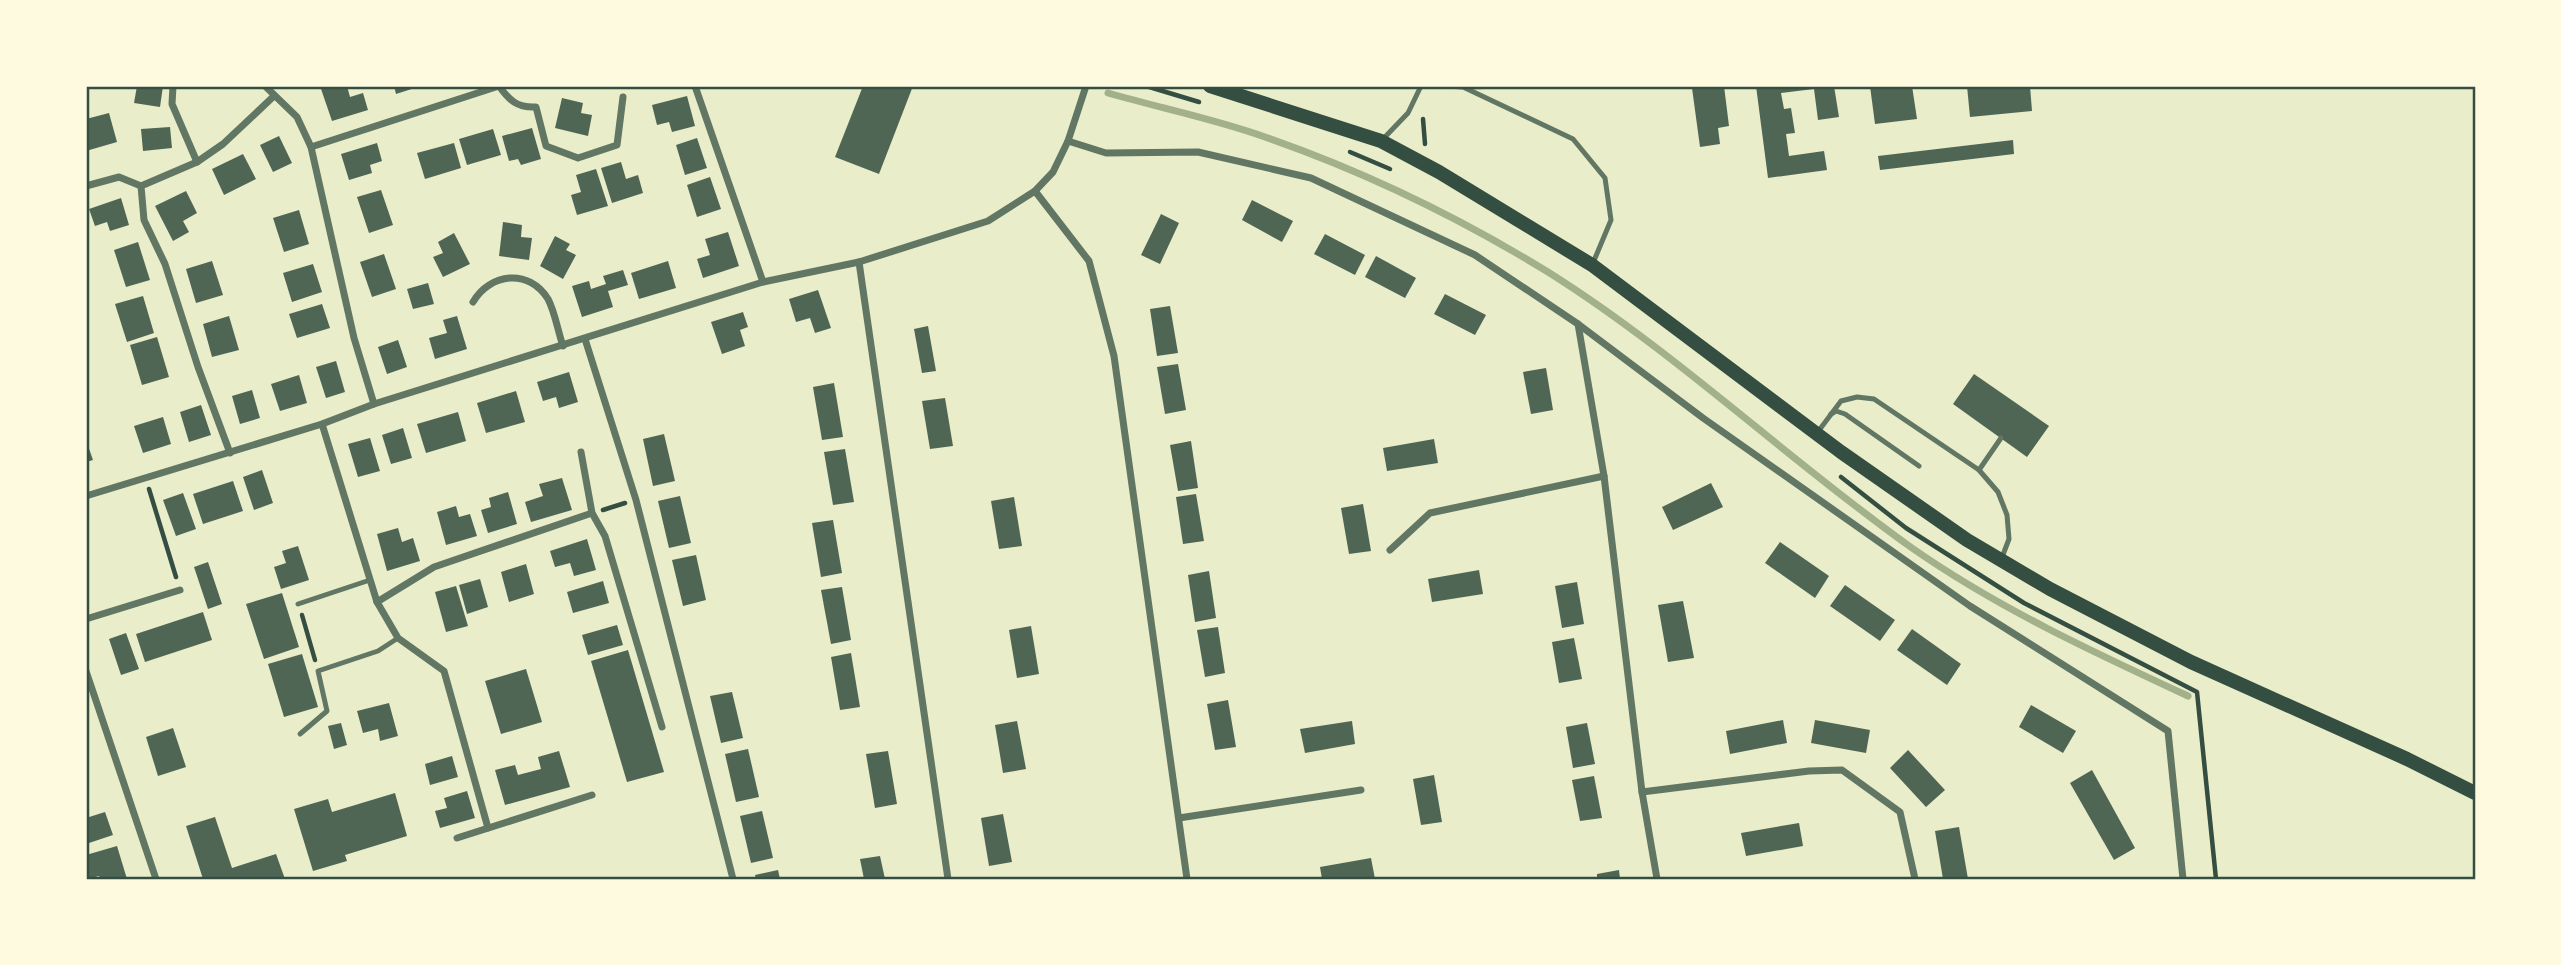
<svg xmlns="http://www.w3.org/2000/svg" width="2561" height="965" font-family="'Nunito Sans',sans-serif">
  <rect width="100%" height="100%" fill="#e9edc9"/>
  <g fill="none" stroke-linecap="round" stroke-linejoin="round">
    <path stroke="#a3b18a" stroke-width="7" d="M 1108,93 C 1160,108 1215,119 1265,137 C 1363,171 1460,218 1548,272 C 1677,353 1788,460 1912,548 C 1998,608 2093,652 2188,696"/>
  </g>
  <g fill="#4f6655">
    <polygon points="137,86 163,86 160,107 134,103"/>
    <polygon points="320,86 347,86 350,97 363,93 368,110 332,121"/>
    <polygon points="394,86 421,86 396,94"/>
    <polygon points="863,86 913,86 879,174 835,157"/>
    <polygon points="1706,86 1724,86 1729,126 1718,128 1720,144 1700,147 1692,88"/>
    <polygon points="1756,86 1834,86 1839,117 1818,120 1814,89 1781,93 1784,109 1791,108 1795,133 1786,134 1789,156 1824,151 1827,170 1768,178"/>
    <polygon points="1870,86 1912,86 1917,119 1875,124"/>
    <polygon points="1967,86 2030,86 2032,111 1970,117"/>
    <polygon points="687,96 695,126 672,132 669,122 657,125 652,105"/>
    <polygon points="562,98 583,103 581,113 592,115 588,136 555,128"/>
    <polygon points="109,113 117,142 86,151 86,119"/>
    <polygon points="170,127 172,148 143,151 141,129"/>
    <polygon points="532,128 541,159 521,165 518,159 509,161 502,136"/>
    <polygon points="493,129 501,155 467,165 459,139"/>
    <polygon points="279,136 292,163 273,172 260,145"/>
    <polygon points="697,138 707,168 685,175 676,145"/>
    <polygon points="2013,140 2014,154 1880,170 1878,156"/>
    <polygon points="377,143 382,161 370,165 372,173 349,180 341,154"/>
    <polygon points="454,143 461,168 425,179 417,153"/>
    <polygon points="243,154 256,179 224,195 212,169"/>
    <polygon points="621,162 626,179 638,175 643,193 612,203 601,168"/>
    <polygon points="596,169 608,206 577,215 571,195 581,192 576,175"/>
    <polygon points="710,177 721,209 697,217 687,185"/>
    <polygon points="381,190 393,225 369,233 357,197"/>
    <polygon points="186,191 197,213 183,221 189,232 173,241 155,206"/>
    <polygon points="121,198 129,225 110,231 107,222 95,226 89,209"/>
    <polygon points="1252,200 1293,221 1282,242 1242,220"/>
    <polygon points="299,210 309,244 284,252 273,218"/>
    <polygon points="1161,214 1179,223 1160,264 1141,255"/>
    <polygon points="503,222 522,225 521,237 532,238 529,260 499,256"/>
    <polygon points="728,232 739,266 703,278 697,259 710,255 705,239"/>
    <polygon points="454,233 470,264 443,277 433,257 443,253 438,242"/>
    <polygon points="1325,234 1365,255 1355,275 1314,254"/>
    <polygon points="555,236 570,244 566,250 576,255 563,279 540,266"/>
    <polygon points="138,242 150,280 126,287 114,250"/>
    <polygon points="384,254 396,289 372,297 360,262"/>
    <polygon points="1376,256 1416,278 1405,298 1365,277"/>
    <polygon points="212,261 223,295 196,303 186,269"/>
    <polygon points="668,261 676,288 639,299 631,273"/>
    <polygon points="313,264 322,292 292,302 283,273"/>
    <polygon points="623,270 628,285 608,291 613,307 582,317 572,286 589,281 591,289 606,284 603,276"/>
    <polygon points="428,283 434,304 413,309 407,289"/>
    <polygon points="818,290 831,328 815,333 810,318 796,322 789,299"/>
    <polygon points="1445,294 1486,315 1475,335 1434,314"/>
    <polygon points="143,296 154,333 127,342 115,304"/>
    <polygon points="322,304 330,328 297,338 289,314"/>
    <polygon points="1170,306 1178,353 1157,356 1150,309"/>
    <polygon points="743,312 748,327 740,330 745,346 722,354 711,322"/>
    <polygon points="229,316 239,350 212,357 203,324"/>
    <polygon points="457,316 467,349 435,359 429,338 447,333 443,320"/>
    <polygon points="928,326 936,371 922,373 914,329"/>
    <polygon points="157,337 169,377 142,385 130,345"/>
    <polygon points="398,340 407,367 387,374 378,347"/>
    <polygon points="336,361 345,392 326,398 316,367"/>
    <polygon points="1178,364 1186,410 1165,414 1157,367"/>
    <polygon points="1546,368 1553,410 1531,414 1523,372"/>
    <polygon points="569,372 578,402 559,408 556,397 543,401 537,382"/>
    <polygon points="1974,374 2049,426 2027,457 1953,404"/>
    <polygon points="299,375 307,403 280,411 271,384"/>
    <polygon points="834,383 843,437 822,440 813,387"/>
    <polygon points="252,390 260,418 240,424 232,396"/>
    <polygon points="516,391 525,422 486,433 477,403"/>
    <polygon points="945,398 953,446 930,449 922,401"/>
    <polygon points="201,405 211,435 189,442 180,412"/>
    <polygon points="458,412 466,441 426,453 417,424"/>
    <polygon points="163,417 171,444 143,453 134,426"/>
    <polygon points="403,428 412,458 391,464 382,435"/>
    <polygon points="664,434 675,481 653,486 643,439"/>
    <polygon points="370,438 380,471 358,477 348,444"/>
    <polygon points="1434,439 1438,463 1387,471 1383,448"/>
    <polygon points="86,440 93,460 86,462"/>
    <polygon points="1191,441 1198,488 1178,491 1170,445"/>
    <polygon points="845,449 854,502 833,505 824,452"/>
    <polygon points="262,470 273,503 254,510 243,477"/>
    <polygon points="562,478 572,510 531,522 525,502 543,496 539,484"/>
    <polygon points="233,481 243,511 203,524 193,494"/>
    <polygon points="1711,483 1723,507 1673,530 1662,507"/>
    <polygon points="508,492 517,524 488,533 481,510 491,507 489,498"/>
    <polygon points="183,493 196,529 176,536 163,500"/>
    <polygon points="1196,494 1204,541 1183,544 1176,497"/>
    <polygon points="680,496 691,543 669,548 658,501"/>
    <polygon points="1014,497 1022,546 999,549 991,501"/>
    <polygon points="1363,504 1371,551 1349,554 1341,508"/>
    <polygon points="456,506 459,517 470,514 477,536 446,545 437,512"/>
    <polygon points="833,520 842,573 821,577 812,523"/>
    <polygon points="398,528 402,542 413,538 420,561 387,571 377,534"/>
    <polygon points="587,539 596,570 574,576 570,563 555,567 550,551"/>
    <polygon points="1780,542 1829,576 1815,598 1765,563"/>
    <polygon points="298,546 309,580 281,589 274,567 286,563 282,551"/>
    <polygon points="696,555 706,600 683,606 672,560"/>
    <polygon points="208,562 222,604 208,609 194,567"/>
    <polygon points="526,564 534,594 509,602 501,572"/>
    <polygon points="1479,570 1483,594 1432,602 1428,579"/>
    <polygon points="1209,571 1216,618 1195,622 1188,575"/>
    <polygon points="480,579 488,607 467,614 459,585"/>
    <polygon points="603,581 609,603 573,613 567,592"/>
    <polygon points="1577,582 1584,624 1562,628 1555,586"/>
    <polygon points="1845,585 1895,620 1880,641 1830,606"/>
    <polygon points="456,586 468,626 446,632 435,592"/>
    <polygon points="842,587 851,640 831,644 821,590"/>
    <polygon points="282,593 299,647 264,659 246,604"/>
    <polygon points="1683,601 1694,658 1668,662 1658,605"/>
    <polygon points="203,612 212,640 145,662 136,634"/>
    <polygon points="617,625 623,645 588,655 582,635"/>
    <polygon points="1031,626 1039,674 1017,678 1009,630"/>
    <polygon points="1218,627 1225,673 1205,677 1197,630"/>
    <polygon points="1912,629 1961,664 1947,685 1897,650"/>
    <polygon points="126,633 139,669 121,675 109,639"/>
    <polygon points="1574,638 1582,679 1559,683 1552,642"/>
    <polygon points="628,650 664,772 627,782 591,661"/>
    <polygon points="851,653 860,707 840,710 831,657"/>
    <polygon points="302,654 318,707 284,717 268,664"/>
    <polygon points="526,669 542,722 501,734 485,681"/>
    <polygon points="732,692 743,738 721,743 710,696"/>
    <polygon points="1228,700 1236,747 1215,750 1207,704"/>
    <polygon points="389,703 398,736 380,741 378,729 363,733 357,711"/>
    <polygon points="2031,705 2076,731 2063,753 2019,727"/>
    <polygon points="1783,720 1787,743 1730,754 1726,731"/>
    <polygon points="1815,720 1870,730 1866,753 1811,743"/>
    <polygon points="1017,721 1026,769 1003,773 995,725"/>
    <polygon points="1352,721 1355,744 1305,753 1300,729"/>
    <polygon points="341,723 347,745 334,749 328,726"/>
    <polygon points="1587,723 1595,764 1573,768 1566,727"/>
    <polygon points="173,728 186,767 158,776 146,737"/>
    <polygon points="748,749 759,797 736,802 725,754"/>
    <polygon points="1908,750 1945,790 1926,807 1890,768"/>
    <polygon points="559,751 570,787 505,805 495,770 515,765 518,775 541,769 538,757"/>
    <polygon points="888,751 897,804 875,808 866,754"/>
    <polygon points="452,756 458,777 430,785 425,764"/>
    <polygon points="2092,770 2135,848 2114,860 2070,783"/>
    <polygon points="1434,775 1442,822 1421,825 1413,779"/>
    <polygon points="1594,776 1602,818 1580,821 1572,780"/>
    <polygon points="467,791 475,818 440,828 435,811 447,808 444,798"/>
    <polygon points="395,793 407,836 345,855 347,861 313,871 294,809 328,799 332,812"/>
    <polygon points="762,811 773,858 751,863 740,816"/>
    <polygon points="105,812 113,835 86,844 86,818"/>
    <polygon points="1003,814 1012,862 989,866 981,818"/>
    <polygon points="215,817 232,868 276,854 285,879 203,879 186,826"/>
    <polygon points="1799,823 1803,846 1746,856 1741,833"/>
    <polygon points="1959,827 1968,879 1943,879 1935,831"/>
    <polygon points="117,846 127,879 100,879 99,876 88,879 86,855"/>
    <polygon points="880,856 885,879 864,879 860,859"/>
    <polygon points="1371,858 1375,879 1322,879 1320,867"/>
    <polygon points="778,870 780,879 756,879 755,875"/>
    <polygon points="1619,870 1620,879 1597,879 1597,874"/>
  </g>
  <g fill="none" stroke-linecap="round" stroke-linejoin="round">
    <g stroke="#344e41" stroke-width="4.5">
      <polyline points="1146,86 1199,102"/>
      <polyline points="1423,119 1425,144"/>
      <polyline points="1350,152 1390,169"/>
      <polyline points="1841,477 1906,528 2024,603 2197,692 2216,879"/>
      <polyline points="149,489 176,577"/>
      <polyline points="603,510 625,503"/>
      <polyline points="302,615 315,660"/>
    </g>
    <g stroke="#617663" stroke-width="5">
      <polyline points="1447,86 1463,87 1573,139 1605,178 1611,220 1593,263"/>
      <polyline points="1466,87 1503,86"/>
      <polyline points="1383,139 1408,113 1421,86"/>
      <polyline points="1831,414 1836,411 1845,414 1919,466"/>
      <polyline points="1817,433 1841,401 1857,397 1874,399 1979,470 1998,492 2007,515 2009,539 2001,560"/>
      <polyline points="1979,470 2001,438"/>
      <polyline points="298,604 370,580"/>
      <polyline points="300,734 327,711 318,671 378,651 398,638"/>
    </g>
    <g stroke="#617663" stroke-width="7">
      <polyline points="173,86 172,104 197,162"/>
      <polyline points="265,86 297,117 311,147 354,338 374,404"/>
      <polyline points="695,86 763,282"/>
      <polyline points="1068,141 1106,153 1198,152 1311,178 1475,255 1578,324 1604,476 1642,792 1657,879"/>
      <path d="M 311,147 L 499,86 C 509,100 517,108 536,107 L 546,146 L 578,158 L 617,145 L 623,97"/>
      <polyline points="86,186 119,177 141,186"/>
      <polyline points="1035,191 1089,261 1114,356 1187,879"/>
      <polyline points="859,262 948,879"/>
      <path d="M 473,302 C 490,273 529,268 548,299 C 555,312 558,332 563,346"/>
      <polyline points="1578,324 1703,418 1970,606 2168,731 2183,879"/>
      <polyline points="585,339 636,500 733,879"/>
      <polyline points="322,424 377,602 398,638 444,671 488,828"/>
      <polyline points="581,452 592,513 605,536 662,727"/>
      <polyline points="230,453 198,367 165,264 144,220 141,186 197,162 223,144 274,96"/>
      <polyline points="86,496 322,424 374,404 763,282 859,262 988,221 1035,191 1053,172 1068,141 1086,86"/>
      <polyline points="1390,550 1430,513 1604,476"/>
      <polyline points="377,602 434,567 592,513"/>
      <polyline points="86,619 180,590"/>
      <polyline points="86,671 156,879"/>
      <polyline points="1642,792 1809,771 1842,770 1900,812 1915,879"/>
      <polyline points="1179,818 1361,790"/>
      <polyline points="457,838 592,795"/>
    </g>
    <polyline stroke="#344e41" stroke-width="14" points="1210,86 1381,141 1439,172 1592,265 1841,452 1967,540 2050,589 2191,662 2407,759 2475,793"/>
  </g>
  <rect width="2561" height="965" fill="none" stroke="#fefae0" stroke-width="175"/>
  <rect x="88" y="88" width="2386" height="790" fill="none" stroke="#344e41" stroke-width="2.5"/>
</svg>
